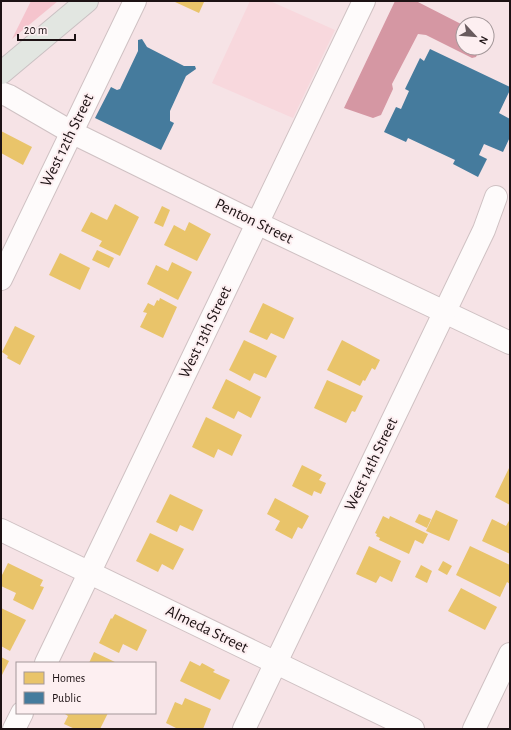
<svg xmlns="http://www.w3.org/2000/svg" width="511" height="730" font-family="'Alegreya Sans',sans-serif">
  <rect width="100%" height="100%" fill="#f6e3e6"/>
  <polygon fill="#f8d8dd" points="250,1 270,1 335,30 293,118 212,83"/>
  <polygon fill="#f5c4cd" points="31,1 58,1 12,39"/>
  <polygon fill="#d597a3" points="395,1 416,1 463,25 463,48 480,48 476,57 472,58 426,35 418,34 392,84 393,89 381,115 373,118 344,108"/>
  <g fill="#e9c46a">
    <polygon points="175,1 203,1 204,2 199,13 175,2"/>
    <polygon points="1,131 32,147 23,165 1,153"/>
    <polygon points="115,204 139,217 120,256 99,246 102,241 81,231 91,212 107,220"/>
    <polygon points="162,206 170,210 163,227 154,223"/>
    <polygon points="189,222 211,234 197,261 164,245 174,225 185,231"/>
    <polygon points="97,250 114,258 109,268 92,260"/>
    <polygon points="60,253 90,268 80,290 49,275"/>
    <polygon points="172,262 192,272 178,300 147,284 156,265 168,271"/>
    <polygon points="160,298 177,307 163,338 140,327 147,313 143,312 148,303 154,306 157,300 159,301"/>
    <polygon points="263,303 294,318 284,339 271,333 267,340 249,332"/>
    <polygon points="15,326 35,336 20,365 7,358 8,356 2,352"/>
    <polygon points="244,340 277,356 266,378 254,373 250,381 229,370"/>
    <polygon points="342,340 380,360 375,370 372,368 365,381 363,380 360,386 327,370"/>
    <polygon points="226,379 261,397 251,418 238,411 234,419 212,408"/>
    <polygon points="327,380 363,396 355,412 352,411 346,423 314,408"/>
    <polygon points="206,417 242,435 232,456 218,449 214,458 192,447"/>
    <polygon points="302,465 322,475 319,480 326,483 321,494 314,491 312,496 292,486"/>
    <polygon points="510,466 510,505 495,497"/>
    <polygon points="170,494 203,510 193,531 180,525 177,532 156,522"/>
    <polygon points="275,498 309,516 302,529 298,527 292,539 275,530 280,521 267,514"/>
    <polygon points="436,510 458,520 449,541 426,531"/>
    <polygon points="419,514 431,519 427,528 415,522"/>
    <polygon points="383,516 389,519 390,516 428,534 423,544 415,540 409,554 379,540 380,538 376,536 377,534 375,533"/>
    <polygon points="492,519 506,526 510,519 510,554 482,541"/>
    <polygon points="150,533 184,549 173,570 162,564 158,572 136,561"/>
    <polygon points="369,546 401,561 392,582 380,576 376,583 356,574"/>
    <polygon points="470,546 510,565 510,584 507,582 500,597 456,575"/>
    <polygon points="443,561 452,566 447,575 438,570"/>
    <polygon points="8,563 43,580 40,586 44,587 33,610 13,600 16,593 1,586 1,577"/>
    <polygon points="421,565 432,571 427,583 415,577"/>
    <polygon points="461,588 497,607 485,630 448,611"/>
    <polygon points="1,608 26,620 10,651 1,646"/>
    <polygon points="115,614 147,630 137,651 123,644 119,653 99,643 111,618 112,619"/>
    <polygon points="94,652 117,663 89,663"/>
    <polygon points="1,657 9,661 1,677"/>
    <polygon points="190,661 200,666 202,663 215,670 213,672 230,680 220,700 180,681"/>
    <polygon points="185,698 211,709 203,729 178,729 166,723 175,702 182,705"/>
    <polygon points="65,713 108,713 100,729 75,729 64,724 68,716 65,714"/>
  </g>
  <g fill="#457b9d">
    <polygon points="142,39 147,47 184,66 195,66 196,69 186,76 170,111 170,121 174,123 161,150 95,118 111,87 117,90 120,89 138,51 138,40"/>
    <polygon points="430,49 510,87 510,90 499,113 510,119 510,137 503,152 484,144 479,155 487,159 478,177 453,164 455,160 408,138 406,142 384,132 396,107 401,109 409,91 405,89 420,58 424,61"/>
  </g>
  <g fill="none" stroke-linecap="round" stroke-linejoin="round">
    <defs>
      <g id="minor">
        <polyline points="1,93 9,96 71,132 242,216 510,343"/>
        <polyline points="1,279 135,1"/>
        <polyline points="1,530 413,729"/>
        <polyline points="46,663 364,1"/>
        <polyline points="14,729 22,713"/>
        <polyline points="244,729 484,230 496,197"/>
        <polyline points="474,729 510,654"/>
      </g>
      <polyline id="major" points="1,73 87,1"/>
    </defs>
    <use href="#minor" stroke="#cfc1c3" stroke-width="24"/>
    <use href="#major" stroke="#cac1c3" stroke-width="24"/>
    <use href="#minor" stroke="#fefbfb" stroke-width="22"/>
    <use href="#major" stroke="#e2e6e1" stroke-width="22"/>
  </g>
  <g text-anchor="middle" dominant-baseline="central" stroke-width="4" stroke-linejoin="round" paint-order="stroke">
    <g font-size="16" fill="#1d1214" stroke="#fdeff1">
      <text transform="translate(67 140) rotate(-64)">West 12th Street</text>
      <text transform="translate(254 221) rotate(26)">Penton Street</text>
      <text transform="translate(205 332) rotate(-64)">West 13th Street</text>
      <text transform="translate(371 464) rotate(-64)">West 14th Street</text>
      <text transform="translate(207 629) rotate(26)">Almeda Street</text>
    </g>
  </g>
  <rect width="511" height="730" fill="none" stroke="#1d1214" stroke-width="4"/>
  <rect x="16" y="662" width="140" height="52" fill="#fdeff1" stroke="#a39799"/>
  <rect x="24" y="672" width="20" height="12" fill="#e9c46a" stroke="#a39799"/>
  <text x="52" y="682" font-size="12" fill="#1d1214">Homes</text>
  <rect x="24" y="692" width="20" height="12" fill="#457b9d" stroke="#a39799"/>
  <text x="52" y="702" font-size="12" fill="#1d1214">Public</text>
  <g transform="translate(475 36) rotate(116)"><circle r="19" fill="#fdeff1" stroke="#a39799"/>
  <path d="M0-3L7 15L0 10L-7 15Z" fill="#695b5e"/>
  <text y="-6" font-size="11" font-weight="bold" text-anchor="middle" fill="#1d1214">N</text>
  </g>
  <path d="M18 34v6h57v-6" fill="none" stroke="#1d1214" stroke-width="2"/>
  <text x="24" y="34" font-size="12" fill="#1d1214" stroke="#fdeff1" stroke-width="3" paint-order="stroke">20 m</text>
</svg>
